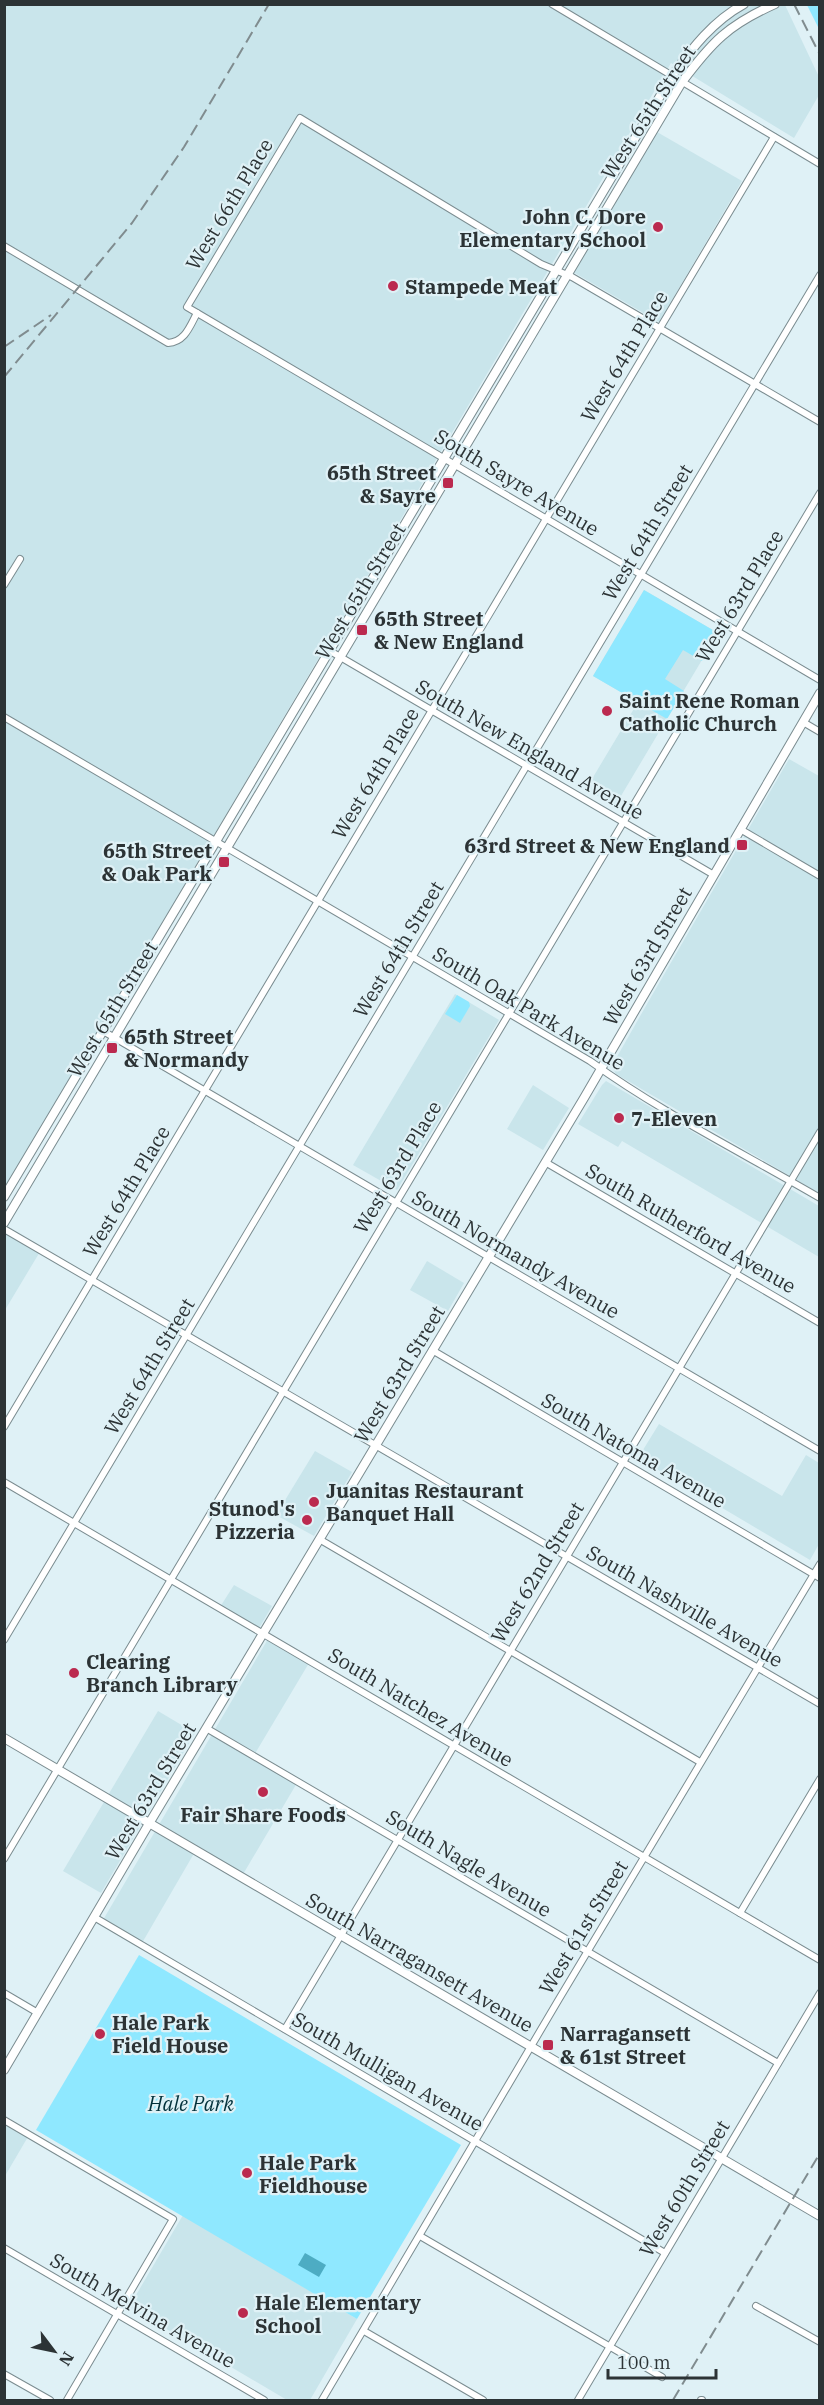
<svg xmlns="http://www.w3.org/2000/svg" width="824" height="2405" font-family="'IBM Plex Serif',serif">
  <rect width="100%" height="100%" fill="#dff1f6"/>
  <g fill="#c9e5eb">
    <polygon points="4,5 785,5 820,79 819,95 794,138 671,63 5,1188"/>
    <polygon points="657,132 742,181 659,322 573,272"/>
    <polygon points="644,590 718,633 615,806 586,789 638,702 593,676"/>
    <polygon points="789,759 819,776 819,1193 616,1074 613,1069 614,1062 651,997"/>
    <polygon points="455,994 499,1020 397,1190 353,1165"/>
    <polygon points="606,1081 819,1206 819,1257 622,1141 618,1147 578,1124 602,1085"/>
    <polygon points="533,1085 569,1108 543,1150 507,1129"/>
    <polygon points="5,1230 41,1250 5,1310"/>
    <polygon points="427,1261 464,1283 448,1311 410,1290"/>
    <polygon points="659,1424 782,1496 806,1455 819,1463 819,1544 810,1560 638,1458"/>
    <polygon points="315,1451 352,1472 314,1536 276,1515"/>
    <polygon points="234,1585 272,1606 258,1630 220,1607"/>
    <polygon points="268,1639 309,1663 253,1757 297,1783 242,1876 196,1850 142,1943 103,1920"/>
    <polygon points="158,1711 195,1733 101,1893 63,1871"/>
    <polygon points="5,2121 29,2135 5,2176"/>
    <polygon points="183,2215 357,2319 310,2400 287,2400 129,2307"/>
  </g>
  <g fill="#8fe8ff">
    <polygon points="807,5 819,5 819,29"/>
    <polygon points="644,590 718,633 702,661 683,650 665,679 684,691 667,719 593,676"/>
    <polygon points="457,995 469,1002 470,1006 460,1023 445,1014"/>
    <polygon points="139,1955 461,2145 357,2319 36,2130"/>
  </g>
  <polygon fill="#4dacc3" points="305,2253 326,2265 319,2277 298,2265"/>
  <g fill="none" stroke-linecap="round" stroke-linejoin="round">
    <defs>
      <g id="street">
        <polyline points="552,4 820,164"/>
        <path d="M 4,246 L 168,343 C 185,342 190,326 197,313"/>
        <polyline points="820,422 572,277 541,264 300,118 187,307 820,680"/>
        <polyline points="4,585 20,559"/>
        <polyline points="330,651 714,875"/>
        <path d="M 4,717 L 590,1061 C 662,1113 743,1153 820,1198"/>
        <polyline points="803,722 820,732"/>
        <polyline points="740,829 820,876"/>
        <polyline points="103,1031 820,1451"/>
        <polyline points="545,1162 820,1323"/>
        <polyline points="4,1229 820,1704"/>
        <polyline points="432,1350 820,1578"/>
        <polyline points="4,1427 774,137"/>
        <polyline points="4,1482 820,1960"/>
        <polyline points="319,1539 700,1762"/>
        <polyline points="4,1640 820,275"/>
        <polyline points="206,1728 778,2063"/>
        <polyline points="4,1859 820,493"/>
        <polyline points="740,1913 820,1779"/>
        <polyline points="94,1917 665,2253"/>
        <polyline points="4,1993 38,2013"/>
        <polyline points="285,2029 820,1132"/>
        <polyline points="4,2120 173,2219 67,2400"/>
        <polyline points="420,2236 662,2377"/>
        <polyline points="4,2248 264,2400"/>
        <polyline points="756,2306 820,2342"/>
        <polyline points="364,2331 483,2400"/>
        <polyline points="4,2374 50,2400"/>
        <polyline points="322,2400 559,1999 820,1564"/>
        <polyline points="578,2400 820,1993"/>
        <polyline points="701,2400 702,2400"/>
      </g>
      <g id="secondary">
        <path d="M 4,1197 L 672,76 C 692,48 713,21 744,4"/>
        <path d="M 4,1223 L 682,82 C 712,42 728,25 775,4"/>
        <polyline points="4,1738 820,2216"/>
        <polyline points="4,2070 150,1822 584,1098 820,693"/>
      </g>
    </defs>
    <use href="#street" stroke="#7b8c90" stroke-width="8"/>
    <use href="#secondary" stroke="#7b8c90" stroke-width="10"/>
    <use href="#street" stroke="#fff" stroke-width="6"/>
    <use href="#secondary" stroke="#fff" stroke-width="8"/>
    <g stroke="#808c8f" stroke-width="2" stroke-dasharray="12 6" stroke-linecap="butt">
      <polyline points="794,4 820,55"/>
      <polyline points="4,347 51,315"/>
      <polyline points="4,377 132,223 184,147 269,4"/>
      <polyline points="673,2400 820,2153"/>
    </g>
  </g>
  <g fill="#bb2a4f" stroke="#dff1f6" stroke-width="2">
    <circle cx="658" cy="227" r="6"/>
    <circle cx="393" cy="286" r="6"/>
    <rect x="442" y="477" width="12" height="12" rx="3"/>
    <rect x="356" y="624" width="12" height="12" rx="3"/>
    <circle cx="607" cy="711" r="6"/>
    <rect x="736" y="839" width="12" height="12" rx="3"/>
    <rect x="218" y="856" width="12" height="12" rx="3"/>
    <rect x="106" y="1042" width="12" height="12" rx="3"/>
    <circle cx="619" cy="1118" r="6"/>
    <circle cx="314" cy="1502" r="6"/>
    <circle cx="307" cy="1520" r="6"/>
    <circle cx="74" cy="1673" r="6"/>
    <circle cx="263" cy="1792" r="6"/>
    <circle cx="100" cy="2034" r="6"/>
    <rect x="542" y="2039" width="12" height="12" rx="3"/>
    <circle cx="247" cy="2173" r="6"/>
    <circle cx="243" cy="2313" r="6"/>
  </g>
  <g text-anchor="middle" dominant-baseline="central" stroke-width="4.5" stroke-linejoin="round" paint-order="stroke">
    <g font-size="20" fill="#2c3335" stroke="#dff1f6">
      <text transform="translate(648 112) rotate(-57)">West 65th Street</text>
      <text transform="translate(229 204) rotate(-59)">West 66th Place</text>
      <text transform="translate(624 356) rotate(-59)">West 64th Place</text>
      <text transform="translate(517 482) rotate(31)">South Sayre Avenue</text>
      <text transform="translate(647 532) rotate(-59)">West 64th Street</text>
      <text transform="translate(360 591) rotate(-59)">West 65th Street</text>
      <text transform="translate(739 596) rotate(-59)">West 63rd Place</text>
      <text transform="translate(530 749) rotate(30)">South New England Avenue</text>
      <text transform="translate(375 773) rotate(-59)">West 64th Place</text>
      <text transform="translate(398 949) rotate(-59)">West 64th Street</text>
      <text transform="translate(647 956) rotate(-60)">West 63rd Street</text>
      <text transform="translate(529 1008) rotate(31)">South Oak Park Avenue</text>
      <text transform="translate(112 1009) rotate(-59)">West 65th Street</text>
      <text transform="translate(397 1167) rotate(-59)">West 63rd Place</text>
      <text transform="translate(126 1191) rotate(-59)">West 64th Place</text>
      <text transform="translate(691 1228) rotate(30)">South Rutherford Avenue</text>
      <text transform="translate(516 1254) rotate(30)">South Normandy Avenue</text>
      <text transform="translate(149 1366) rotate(-59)">West 64th Street</text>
      <text transform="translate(399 1374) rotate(-59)">West 63rd Street</text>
      <text transform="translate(634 1450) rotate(30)">South Natoma Avenue</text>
      <text transform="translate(537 1572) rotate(-59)">West 62nd Street</text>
      <text transform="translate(685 1606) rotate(30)">South Nashville Avenue</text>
      <text transform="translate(421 1707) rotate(31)">South Natchez Avenue</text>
      <text transform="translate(150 1791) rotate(-59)">West 63rd Street</text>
      <text transform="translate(469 1863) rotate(31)">South Nagle Avenue</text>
      <text transform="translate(583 1927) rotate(-59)">West 61st Street</text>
      <text transform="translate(420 1962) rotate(30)">South Narragansett Avenue</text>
      <text transform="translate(388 2071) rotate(30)">South Mulligan Avenue</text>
      <text transform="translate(684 2188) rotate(-59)">West 60th Street</text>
      <text transform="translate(143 2310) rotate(30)">South Melvina Avenue</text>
    </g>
    <g font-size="20" font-weight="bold" fill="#2c3335" stroke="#dff1f6" text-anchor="start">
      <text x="646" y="216" text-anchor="end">John C. Dore<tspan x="646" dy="23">Elementary School</tspan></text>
      <text x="405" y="286">Stampede Meat</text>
      <text x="436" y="472" text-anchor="end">65th Street<tspan x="436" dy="23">&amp; Sayre</tspan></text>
      <text x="374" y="618">65th Street<tspan x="374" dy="23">&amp; New England</tspan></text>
      <text x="619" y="700">Saint Rene Roman<tspan x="619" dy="23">Catholic Church</tspan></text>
      <text x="730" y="845" text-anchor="end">63rd Street &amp; New England</text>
      <text x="212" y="850" text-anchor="end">65th Street<tspan x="212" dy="23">&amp; Oak Park</tspan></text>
      <text x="124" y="1036">65th Street<tspan x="124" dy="23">&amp; Normandy</tspan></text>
      <text x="631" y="1118">7-Eleven</text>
      <text x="326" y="1490">Juanitas Restaurant<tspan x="326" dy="23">Banquet Hall</tspan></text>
      <text x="295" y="1508" text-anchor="end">Stunod's<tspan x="295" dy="23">Pizzeria</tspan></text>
      <text x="86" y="1661">Clearing<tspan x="86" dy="23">Branch Library</tspan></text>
      <text x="263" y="1814" text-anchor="middle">Fair Share Foods</text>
      <text x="112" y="2022">Hale Park<tspan x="112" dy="23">Field House</tspan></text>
      <text x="560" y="2033">Narragansett<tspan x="560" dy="23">&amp; 61st Street</tspan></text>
      <text x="259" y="2162">Hale Park<tspan x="259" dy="23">Fieldhouse</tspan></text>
      <text x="255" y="2302">Hale Elementary<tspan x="255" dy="23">School</tspan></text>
    </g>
    <g font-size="20" font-style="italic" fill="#02313b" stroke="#dff1f6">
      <text x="191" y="2103">Hale Park</text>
    </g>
  </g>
  <rect width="824" height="2405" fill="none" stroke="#2c3335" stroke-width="12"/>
  <g transform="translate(54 2351) rotate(122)" stroke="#dff1f6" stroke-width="4.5" paint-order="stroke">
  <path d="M0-4.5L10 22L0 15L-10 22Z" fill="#2c3335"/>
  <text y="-9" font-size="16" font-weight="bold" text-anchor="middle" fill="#2c3335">N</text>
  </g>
  <path d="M608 2369v9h108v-9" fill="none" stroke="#2c3335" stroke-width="3"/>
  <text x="617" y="2369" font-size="18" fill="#2c3335" stroke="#dff1f6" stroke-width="4.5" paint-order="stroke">100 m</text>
</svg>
